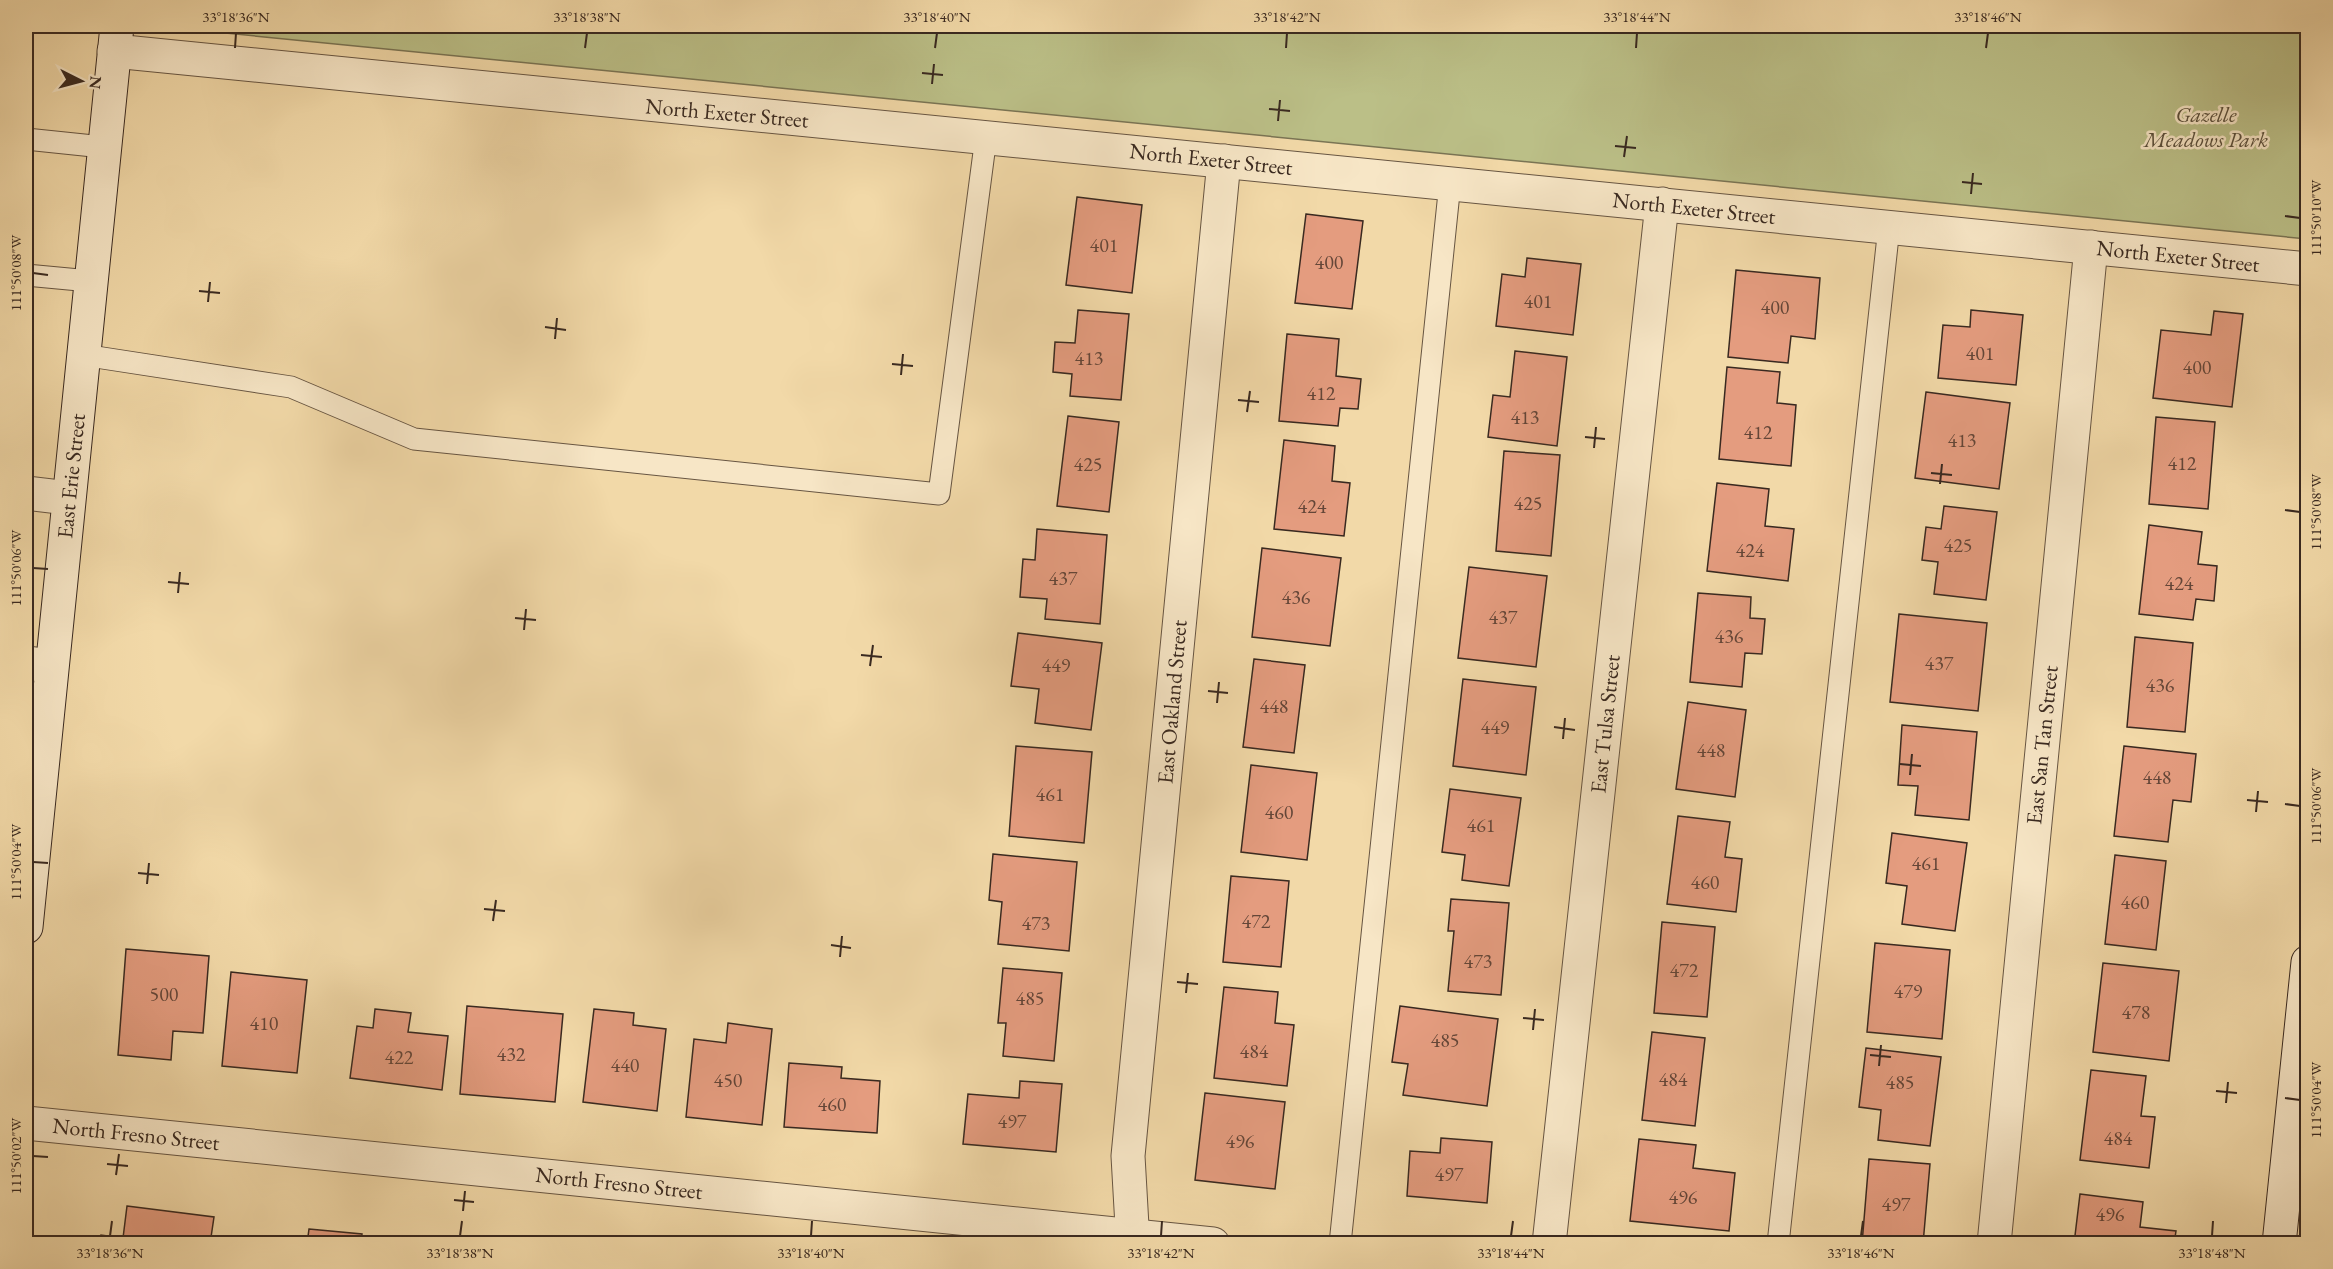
<svg xmlns="http://www.w3.org/2000/svg" width="2333" height="1269" font-family="'EB Garamond',serif">
  <rect width="100%" height="100%" fill="#f2d9a8"/>
  <filter id="stains"><feTurbulence type="fractalNoise" baseFrequency=".00333" numOctaves="4"/><feColorMatrix values="0 0 0 0 .2 0 0 0 0 .09 0 0 0 0 .02 0 0 0 .5 -.17"/></filter>
  <radialGradient id="worn" r=".72"><stop offset=".6" stop-color="#630" stop-opacity="0"/><stop offset="1" stop-color="#630" stop-opacity=".3"/></radialGradient>
  <polygon fill="#bbbf87" stroke="#7a7454" stroke-width="1.5" points="154,26 2307,26 2307,239"/>
  <g fill="#e49c7f" stroke="#392920" stroke-width="1.5">
    <polygon points="1077,197 1142,205 1132,293 1066,285"/>
    <polygon points="1306,214 1363,221 1352,309 1295,303"/>
    <polygon points="1527,258 1581,264 1573,335 1496,326 1502,274 1525,277"/>
    <polygon points="1736,270 1820,278 1815,339 1791,336 1788,363 1728,357"/>
    <polygon points="1078,310 1129,314 1121,400 1070,396 1072,374 1053,372 1055,342 1075,343"/>
    <polygon points="1971,310 2023,315 2016,385 1938,378 1943,325 1970,327"/>
    <polygon points="2214,311 2243,314 2232,407 2153,398 2161,330 2211,335"/>
    <polygon points="1287,334 1339,339 1336,376 1361,379 1358,409 1340,408 1338,426 1279,421"/>
    <polygon points="1515,351 1567,357 1557,446 1488,437 1493,395 1510,397"/>
    <polygon points="1727,367 1780,372 1777,403 1796,405 1791,466 1719,459"/>
    <polygon points="1926,392 2010,403 1999,489 1915,478"/>
    <polygon points="1068,416 1119,422 1109,512 1057,506"/>
    <polygon points="2156,417 2215,422 2208,509 2149,504"/>
    <polygon points="1284,440 1335,446 1332,481 1350,483 1344,536 1274,529"/>
    <polygon points="1504,451 1560,455 1551,556 1496,551"/>
    <polygon points="1717,483 1769,489 1765,526 1794,529 1788,581 1707,571"/>
    <polygon points="1944,506 1997,512 1986,600 1934,594 1938,562 1922,560 1926,527 1941,529"/>
    <polygon points="2149,525 2202,532 2198,564 2217,566 2214,601 2196,599 2193,620 2139,614"/>
    <polygon points="1037,529 1107,535 1100,624 1045,619 1047,599 1020,597 1023,559 1035,560"/>
    <polygon points="1262,548 1341,558 1330,646 1252,637"/>
    <polygon points="1469,567 1547,576 1536,667 1458,658"/>
    <polygon points="1698,593 1751,597 1750,618 1765,619 1762,654 1745,653 1742,687 1690,682"/>
    <polygon points="1899,614 1987,623 1978,711 1890,702"/>
    <polygon points="1018,633 1102,643 1091,730 1035,723 1039,689 1011,686"/>
    <polygon points="2135,637 2193,643 2185,732 2127,727"/>
    <polygon points="1254,659 1305,665 1294,753 1243,747"/>
    <polygon points="1463,679 1536,687 1526,775 1453,766"/>
    <polygon points="1688,702 1746,710 1735,797 1676,789"/>
    <polygon points="1902,725 1977,732 1969,820 1915,815 1918,786 1898,785"/>
    <polygon points="1016,746 1092,752 1084,843 1009,836"/>
    <polygon points="2124,746 2196,754 2191,802 2173,800 2168,842 2114,836"/>
    <polygon points="1251,765 1317,773 1307,860 1241,852"/>
    <polygon points="1450,789 1521,798 1509,886 1462,880 1465,855 1442,852"/>
    <polygon points="1678,816 1730,822 1725,857 1742,859 1736,912 1667,904"/>
    <polygon points="1892,833 1967,843 1955,931 1902,924 1907,886 1886,883"/>
    <polygon points="993,854 1077,862 1069,951 998,944 1002,902 989,900"/>
    <polygon points="2115,855 2166,861 2156,950 2105,944"/>
    <polygon points="1231,876 1289,881 1281,967 1223,962"/>
    <polygon points="1451,899 1509,903 1501,995 1448,991 1454,931 1448,931"/>
    <polygon points="1662,922 1715,927 1707,1017 1654,1013"/>
    <polygon points="1875,943 1950,950 1942,1039 1867,1032"/>
    <polygon points="126,949 209,956 203,1033 173,1031 171,1060 118,1055"/>
    <polygon points="2103,963 2179,971 2169,1061 2093,1052"/>
    <polygon points="1003,968 1062,973 1054,1061 1003,1056 1006,1023 998,1023"/>
    <polygon points="231,972 307,980 297,1073 222,1066"/>
    <polygon points="1224,987 1278,992 1275,1023 1294,1025 1287,1086 1214,1078"/>
    <polygon points="467,1006 563,1014 555,1102 460,1094"/>
    <polygon points="1400,1006 1498,1019 1487,1106 1403,1095 1408,1064 1392,1062"/>
    <polygon points="375,1009 411,1013 408,1032 448,1036 442,1090 350,1078 357,1026 373,1028"/>
    <polygon points="594,1009 634,1013 633,1025 666,1029 657,1111 583,1102"/>
    <polygon points="728,1023 772,1029 762,1125 686,1117 694,1039 726,1043"/>
    <polygon points="1652,1032 1705,1038 1695,1126 1642,1120"/>
    <polygon points="1866,1048 1941,1057 1930,1146 1878,1140 1881,1110 1859,1107"/>
    <polygon points="789,1063 842,1067 841,1078 880,1081 877,1133 784,1127"/>
    <polygon points="2091,1070 2146,1076 2141,1116 2155,1117 2149,1168 2080,1160"/>
    <polygon points="1020,1081 1062,1084 1056,1152 963,1144 968,1094 1019,1098"/>
    <polygon points="1205,1093 1285,1102 1275,1189 1195,1180"/>
    <polygon points="1441,1138 1492,1142 1487,1203 1407,1196 1410,1151 1440,1153"/>
    <polygon points="1639,1139 1696,1145 1693,1168 1735,1173 1729,1231 1630,1221"/>
    <polygon points="1869,1159 1930,1164 1923,1244 1862,1244"/>
    <polygon points="2080,1194 2143,1202 2140,1227 2176,1231 2174,1244 2074,1244"/>
    <polygon points="127,1206 214,1217 210,1244 100,1244 101,1235 123,1238"/>
    <polygon points="309,1229 362,1234 361,1244 307,1244"/>
    <polygon points="418,1237 466,1242 466,1244 417,1244"/>
  </g>
  <g fill="none" stroke-linecap="round" stroke-linejoin="round">
    <defs>
      <g id="lane">
        <polyline points="26,139 103,147"/>
        <polyline points="26,275 90,281"/>
        <polyline points="83,355 291,387 414,439 939,494 986,137"/>
        <polyline points="1340,1244 1450,183"/>
        <polyline points="1778,1244 1889,227"/>
      </g>
      <g id="street">
        <polyline points="114,51 2308,269"/>
        <polyline points="26,493 68,498"/>
        <polyline points="26,663 51,666"/>
        <polyline points="26,1123 1213,1244"/>
        <polyline points="1133,1244 1128,1156 1224,161"/>
        <polyline points="1549,1244 1662,204"/>
        <polyline points="1994,1244 2091,247"/>
      </g>
      <g id="secondary">
        <polyline points="26,927 117,26"/>
        <polyline points="2279,1244 2308,962"/>
      </g>
    </defs>
    <use href="#lane" stroke="#675542" stroke-width="23"/>
    <use href="#street" stroke="#675542" stroke-width="35"/>
    <use href="#secondary" stroke="#392920" stroke-width="35"/>
    <use href="#lane" stroke="#f7e6c6" stroke-width="21"/>
    <use href="#street" stroke="#f7e6c6" stroke-width="33"/>
    <use href="#secondary" stroke="#f7e6c6" stroke-width="33"/>
  </g>
  <path fill="none" stroke="#392920" stroke-width="2" d="M 235,48 L 236,33M 585,48 L 587,33M 935,48 L 937,33M 1286,48 L 1287,33M 1636,48 L 1637,33M 1986,48 L 1988,33M 922,73 L 943,75M 932,84 L 934,64M 1269,109 L 1290,111M 1278,121 L 1280,100M 1615,146 L 1636,148M 1624,157 L 1627,136M 1962,182 L 1982,184M 1971,194 L 1973,173M 2285,216 L 2300,218M 33,273 L 48,275M 199,291 L 220,293M 208,302 L 210,282M 545,327 L 566,330M 555,339 L 557,318M 892,364 L 913,366M 901,375 L 903,354M 1238,400 L 1259,402M 1247,412 L 1250,391M 1585,437 L 1605,439M 1594,448 L 1596,427M 1931,473 L 1952,475M 1940,484 L 1942,464M 2285,510 L 2300,512M 33,568 L 48,569M 168,582 L 189,584M 178,593 L 180,572M 515,618 L 536,620M 524,630 L 526,609M 861,655 L 882,657M 870,666 L 873,645M 1208,691 L 1228,693M 1217,703 L 1219,682M 1554,727 L 1575,730M 1563,739 L 1565,718M 1900,764 L 1921,766M 1910,775 L 1912,754M 2247,800 L 2268,802M 2285,804 L 2300,806M 2256,812 L 2258,791M 33,862 L 48,863M 138,873 L 159,875M 147,884 L 149,863M 484,909 L 505,911M 493,921 L 496,900M 831,945 L 851,948M 840,957 L 842,936M 1177,982 L 1198,984M 1186,993 L 1188,973M 1523,1018 L 1544,1020M 1533,1030 L 1535,1009M 1870,1055 L 1891,1057M 1879,1066 L 1881,1045M 2216,1091 L 2237,1093M 2285,1098 L 2300,1100M 2226,1103 L 2228,1082M 33,1156 L 48,1157M 107,1164 L 128,1166M 116,1175 L 119,1154M 454,1200 L 474,1202M 463,1211 L 465,1191M 110,1236 L 112,1221M 460,1236 L 462,1221M 811,1236 L 812,1221M 1161,1236 L 1162,1221M 1511,1236 L 1513,1221M 1861,1236 L 1863,1221M 2212,1236 L 2213,1221"/>
  <g text-anchor="middle" dominant-baseline="central" stroke-width="5" stroke-linejoin="round" paint-order="stroke">
    <g font-size="20" fill="#644638">
      <text x="1104" y="245">401</text>
      <text x="1329" y="262">400</text>
      <text x="1538" y="301">401</text>
      <text x="1775" y="307">400</text>
      <text x="1980" y="353">401</text>
      <text x="1089" y="358">413</text>
      <text x="2197" y="367">400</text>
      <text x="1321" y="393">412</text>
      <text x="1525" y="417">413</text>
      <text x="1758" y="432">412</text>
      <text x="1962" y="440">413</text>
      <text x="2182" y="463">412</text>
      <text x="1088" y="464">425</text>
      <text x="1528" y="503">425</text>
      <text x="1312" y="506">424</text>
      <text x="1958" y="545">425</text>
      <text x="1750" y="550">424</text>
      <text x="1063" y="578">437</text>
      <text x="2179" y="583">424</text>
      <text x="1296" y="597">436</text>
      <text x="1503" y="617">437</text>
      <text x="1729" y="636">436</text>
      <text x="1939" y="663">437</text>
      <text x="1056" y="665">449</text>
      <text x="2160" y="685">436</text>
      <text x="1274" y="706">448</text>
      <text x="1495" y="727">449</text>
      <text x="1711" y="750">448</text>
      <text x="2157" y="777">448</text>
      <text x="1050" y="794">461</text>
      <text x="1279" y="812">460</text>
      <text x="1481" y="825">461</text>
      <text x="1926" y="863">461</text>
      <text x="1705" y="882">460</text>
      <text x="2135" y="902">460</text>
      <text x="1256" y="921">472</text>
      <text x="1036" y="923">473</text>
      <text x="1478" y="961">473</text>
      <text x="1684" y="970">472</text>
      <text x="1908" y="991">479</text>
      <text x="164" y="994">500</text>
      <text x="1030" y="998">485</text>
      <text x="2136" y="1012">478</text>
      <text x="264" y="1023">410</text>
      <text x="1445" y="1040">485</text>
      <text x="1254" y="1051">484</text>
      <text x="511" y="1054">432</text>
      <text x="399" y="1057">422</text>
      <text x="625" y="1065">440</text>
      <text x="1673" y="1079">484</text>
      <text x="728" y="1080">450</text>
      <text x="1900" y="1082">485</text>
      <text x="832" y="1104">460</text>
      <text x="1012" y="1121">497</text>
      <text x="2118" y="1138">484</text>
      <text x="1240" y="1141">496</text>
      <text x="1449" y="1174">497</text>
      <text x="1683" y="1197">496</text>
      <text x="1896" y="1204">497</text>
      <text x="2110" y="1214">496</text>
    </g>
    <g font-size="22" fill="#392920" stroke="#f7e6c6">
      <text transform="translate(727 113) rotate(5)">North Exeter Street</text>
      <text transform="translate(1211 159) rotate(6)">North Exeter Street</text>
      <text transform="translate(1694 208) rotate(6)">North Exeter Street</text>
      <text transform="translate(2178 256) rotate(6)">North Exeter Street</text>
      <text transform="translate(71 476) rotate(-84)">East Erie Street</text>
      <text transform="translate(1172 702) rotate(-85)">East Oakland Street</text>
      <text transform="translate(1605 724) rotate(-84)">East Tulsa Street</text>
      <text transform="translate(2042 745) rotate(-84)">East San Tan Street</text>
      <text transform="translate(136 1134) rotate(6)">North Fresno Street</text>
      <text transform="translate(619 1183) rotate(6)">North Fresno Street</text>
    </g>
    <g font-size="22" font-style="italic" fill="#5a4e3a" stroke="#f7e6c6">
      <text x="2206" y="114">Gazelle<tspan x="2206" dy="25">Meadows Park</tspan></text>
    </g>
  </g>
  <rect width="2333" height="1269" fill="none" stroke="#f2d9a8" stroke-width="66"/>
  <g transform="translate(81 81) rotate(96)" stroke="#f7e6c6" stroke-width="4.5" paint-order="stroke">
  <path d="M0-4.5L10 22L0 15L-10 22Z" fill="#392920"/>
  <text y="-9" font-size="16" font-weight="bold" text-anchor="middle" fill="#392920">N</text>
  </g>
  <rect x="33" y="33" width="2267" height="1203" fill="none" stroke="#392920" stroke-width="2"/>
  <g font-size="15" text-anchor="middle" fill="#392920">
    <text x="236" y="22">33°18'36"N</text>
    <text x="587" y="22">33°18'38"N</text>
    <text x="937" y="22">33°18'40"N</text>
    <text x="1287" y="22">33°18'42"N</text>
    <text x="1637" y="22">33°18'44"N</text>
    <text x="1988" y="22">33°18'46"N</text>
    <text transform="translate(2316 218) rotate(-90)" y="5">111°50'10"W</text>
    <text transform="translate(16 273) rotate(-90)" y="5">111°50'08"W</text>
    <text transform="translate(2316 512) rotate(-90)" y="5">111°50'08"W</text>
    <text transform="translate(16 568) rotate(-90)" y="5">111°50'06"W</text>
    <text transform="translate(2316 806) rotate(-90)" y="5">111°50'06"W</text>
    <text transform="translate(16 862) rotate(-90)" y="5">111°50'04"W</text>
    <text transform="translate(2316 1100) rotate(-90)" y="5">111°50'04"W</text>
    <text transform="translate(16 1156) rotate(-90)" y="5">111°50'02"W</text>
    <text x="110" y="1258">33°18'36"N</text>
    <text x="460" y="1258">33°18'38"N</text>
    <text x="811" y="1258">33°18'40"N</text>
    <text x="1161" y="1258">33°18'42"N</text>
    <text x="1511" y="1258">33°18'44"N</text>
    <text x="1861" y="1258">33°18'46"N</text>
    <text x="2212" y="1258">33°18'48"N</text>
  </g>
  <rect width="100%" height="100%" filter="url(#stains)"/>
  <rect width="100%" height="100%" fill="url(#worn)"/>
</svg>
